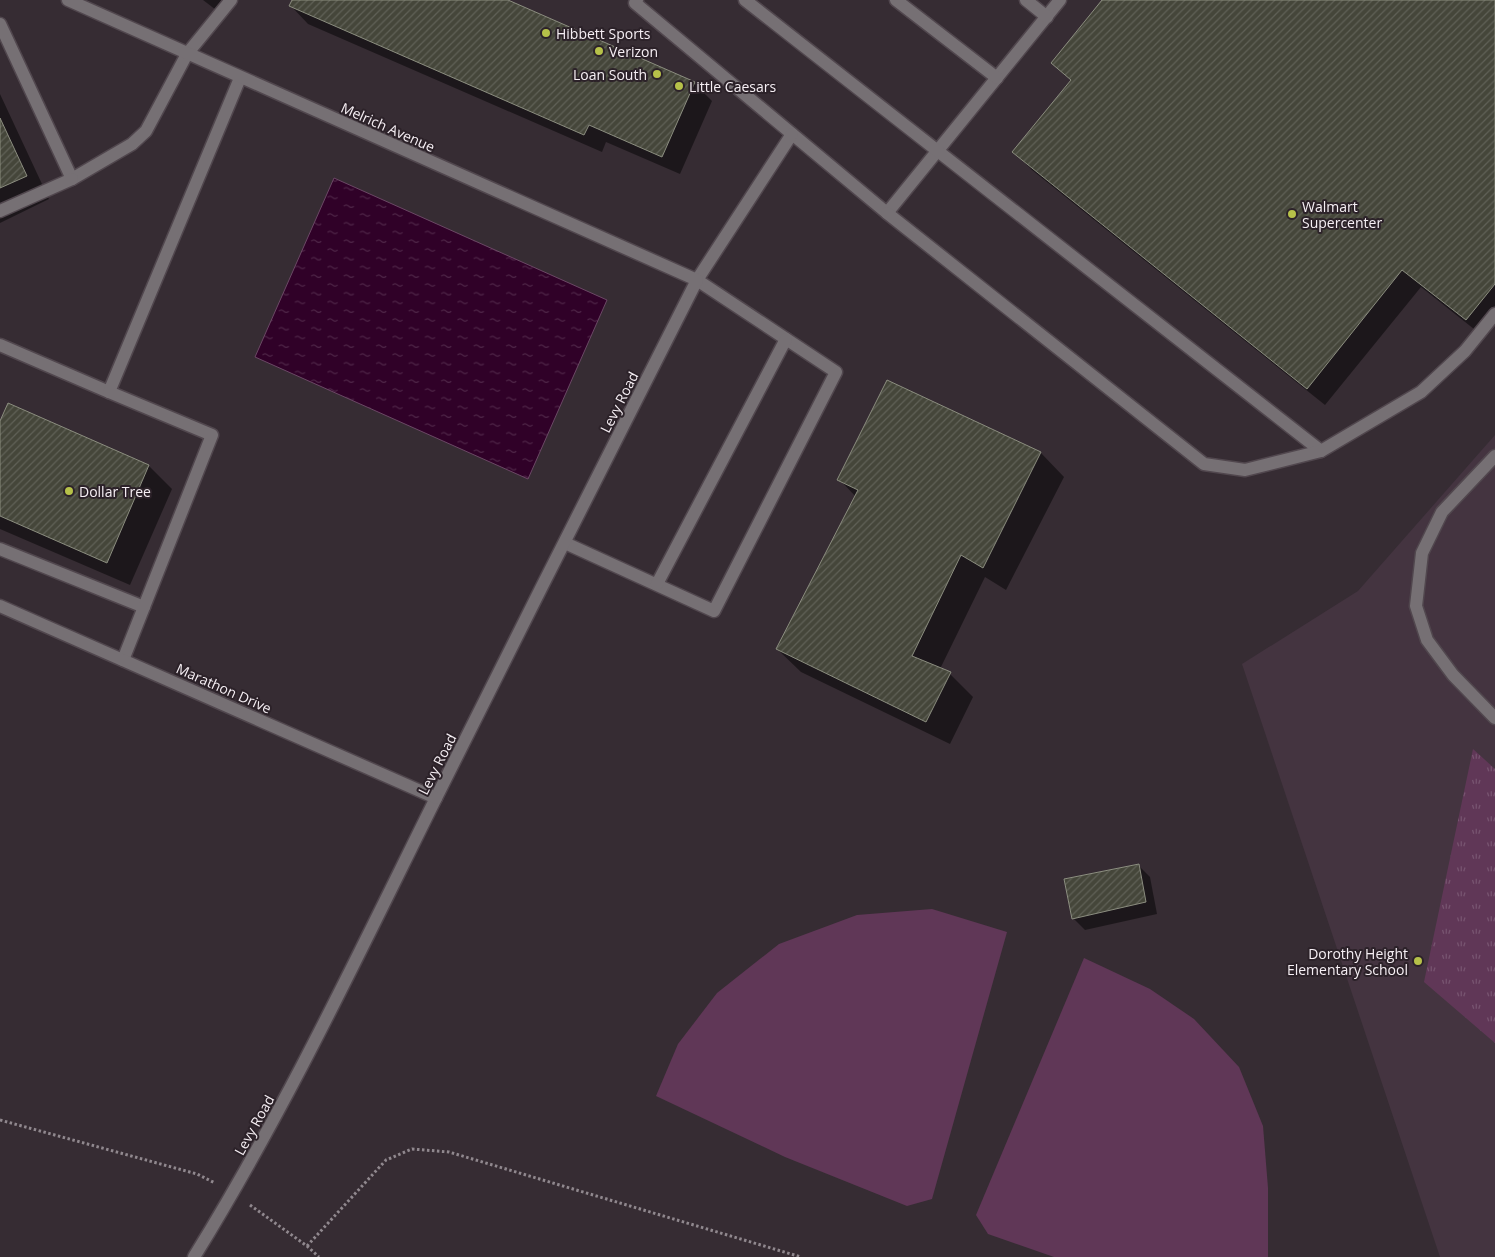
<svg xmlns="http://www.w3.org/2000/svg" width="1495" height="1257" font-family="'Open Sans',sans-serif">
  <defs>
    <pattern id="park-tufts" width="24" height="20" patternUnits="userSpaceOnUse" patternTransform="scale(1.25)"><rect width="24" height="20" fill="#603757"/><path d="M3 7l-1-3M5 7V3M7 7l1-3M15 17l-1-3M17 17v-4M19 17l1-3" fill="none" stroke="#775470"/></pattern>
    <pattern id="water-ripples" width="26" height="14" patternUnits="userSpaceOnUse" patternTransform="scale(1.25)"><rect width="26" height="14" fill="#300128"/><path d="M2 4q2-2 4 0t4 0M15 11q2-2 4 0t4 0" fill="none" stroke="#4f2648"/></pattern>
    <pattern id="building-hatch" width="6" height="6" patternUnits="userSpaceOnUse" patternTransform="scale(1.25)"><rect width="6" height="6" fill="#45463a"/><path d="M-1 1l2-2M0 6l6-6M5 7l2-2" fill="none" stroke="#606157"/></pattern>
  </defs>
  <rect width="100%" height="100%" fill="#362c33"/>
  <polygon fill="#443440" points="1495,435 1495,1257 1440,1257 1242,664 1358,591"/>
  <g fill="#603757">
    <polygon points="932,909 1007,932 932,1199 907,1206 785,1157 656,1096 678,1044 717,993 779,944 857,915"/>
    <polygon points="1084,958 1150,989 1194,1019 1239,1067 1263,1126 1268,1188 1268,1257 1054,1257 988,1234 976,1215"/>
  </g>
  <polygon fill="url(#park-tufts)" points="1473,749 1495,769 1495,1043 1424,982"/>
  <polygon fill="url(#water-ripples)" stroke="#6b4865" points="334,178 607,300 528,479 255,357"/>
  <g fill="#0007">
    <polygon points="203,0 231,0 220,13"/>
    <polygon points="293,0 505,0 694,83 712,101 680,174 606,142 602,152 308,24 291,6"/>
    <polygon points="1103,0 1495,0 1495,324 1484,337 1421,287 1325,405 1032,170 1014,152 1072,81 1053,62"/>
    <polygon points="0,94 49,199 0,223"/>
    <polygon points="887,381 1041,453 1064,477 1006,590 985,577 940,669 950,674 973,697 950,744 801,672 777,649 856,497 839,479"/>
    <polygon points="8,405 149,466 172,489 130,585 0,529 0,424"/>
    <polygon points="1138,865 1150,877 1157,914 1085,930 1073,918"/>
  </g>
  <g fill="url(#building-hatch)" stroke="#8b8d7f">
    <polygon points="292,0 508,0 695,82 662,157 589,125 584,135 289,6"/>
    <polygon points="1102,0 1495,0 1495,284 1466,320 1402,270 1307,389 1012,152 1071,80 1051,63"/>
    <polygon points="0,118 27,176 0,188"/>
    <polygon points="887,380 1041,452 983,568 961,555 912,656 951,672 926,722 776,649 858,490 837,480"/>
    <polygon points="8,403 149,465 107,563 0,516 0,421"/>
    <polygon points="1139,864 1146,902 1072,919 1064,879"/>
  </g>
  <g fill="none" stroke-linecap="round" stroke-linejoin="round">
    <defs>
      <g id="lane">
        <polyline points="637,0 635,3 887,213 1060,0"/>
        <polyline points="745,0 1321,451"/>
        <polyline points="896,0 997,78"/>
        <polyline points="1026,0 1047,17"/>
        <polyline points="0,24 72,179 132,144 146,131 187,54 231,0"/>
        <polyline points="0,211 72,179"/>
        <polyline points="887,213 1204,464 1245,470 1321,451 1421,392 1465,351 1495,314"/>
        <polyline points="0,345 109,392"/>
        <polyline points="1495,456 1442,512 1422,553 1416,606 1427,640 1453,675 1495,718"/>
        <polyline points="565,543 714,611 836,372 697,280 792,134"/>
        <polyline points="0,549 144,607"/>
        <polyline points="657,584 786,339"/>
        <polyline points="123,660 212,435 109,392 240,78"/>
      </g>
      <g id="street">
        <path d="M 68,0 L 697,280 C 610,452 522,625 436,798 C 359,953 285,1110 194,1257"/>
        <polyline points="0,606 436,798"/>
      </g>
    </defs>
    <use href="#lane" stroke="#51474e" stroke-width="15"/>
    <use href="#street" stroke="#51474e" stroke-width="15"/>
    <g stroke="#90888e" stroke-width="3" stroke-dasharray="2.5 2.5" stroke-linecap="butt">
      <polyline points="0,1120 197,1174 215,1183"/>
      <polyline points="250,1205 307,1246 319,1257"/>
      <polyline points="307,1246 386,1160 412,1149 449,1152 801,1257"/>
    </g>
    <use href="#lane" stroke="#767074" stroke-width="12"/>
    <use href="#street" stroke="#767074" stroke-width="12"/>
  </g>
  <g fill="#b6c149" stroke="#2c2229" stroke-width="2">
    <circle cx="546" cy="33" r="5"/>
    <circle cx="599" cy="51" r="5"/>
    <circle cx="657" cy="74" r="5"/>
    <circle cx="679" cy="86" r="5"/>
    <circle cx="1292" cy="214" r="5"/>
    <circle cx="69" cy="491" r="5"/>
    <circle cx="1418" cy="961" r="5"/>
  </g>
  <g text-anchor="middle" dominant-baseline="central" stroke-width="4" stroke-linejoin="round" paint-order="stroke">
    <g font-size="14" fill="#f6eff4" stroke="#2c2229" text-anchor="start">
      <text x="556" y="33">Hibbett Sports</text>
      <text x="609" y="51">Verizon</text>
      <text x="647" y="74" text-anchor="end">Loan South</text>
      <text x="689" y="86">Little Caesars</text>
      <text x="1302" y="206">Walmart<tspan x="1302" dy="16">Supercenter</tspan></text>
      <text x="79" y="491">Dollar Tree</text>
      <text x="1408" y="953" text-anchor="end">Dorothy Height<tspan x="1408" dy="16">Elementary School</tspan></text>
    </g>
    <g font-size="14" fill="#f6eff4" stroke="#2c2229">
      <text transform="translate(388 127) rotate(24)">Melrich Avenue</text>
      <text transform="translate(619 402) rotate(-63)">Levy Road</text>
      <text transform="translate(224 688) rotate(24)">Marathon Drive</text>
      <text transform="translate(437 764) rotate(-63)">Levy Road</text>
      <text transform="translate(254 1125) rotate(-61)">Levy Road</text>
    </g>
  </g>
</svg>
